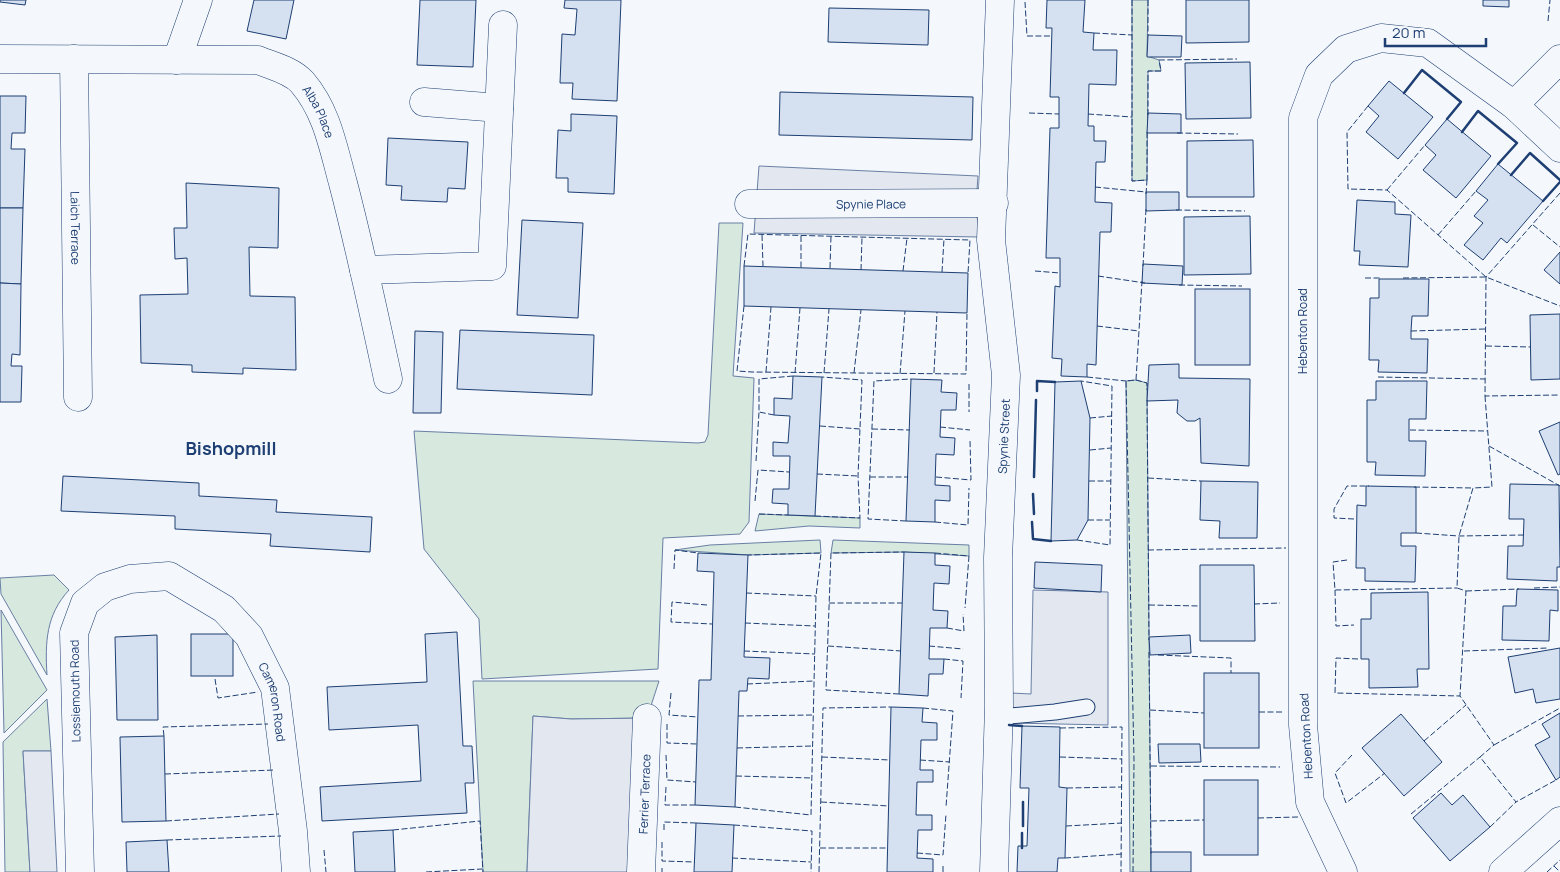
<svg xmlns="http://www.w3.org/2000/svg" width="1560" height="872" font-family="Manrope,sans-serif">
  <rect width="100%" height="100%" fill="#f4f7fb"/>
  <g fill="#d7e8df" stroke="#687fa3">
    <polygon points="1132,0 1148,0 1147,56 1159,60 1161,71 1148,71 1147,180 1132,181"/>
    <polygon points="719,223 743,223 733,376 754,378 749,522 740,534 663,538 658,669 482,679 479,619 424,549 414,431 698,443 705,442 708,435"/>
    <polygon points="1136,380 1147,383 1151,872 1130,872 1126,381"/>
    <polygon points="759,514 860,518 860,528 809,526 755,531"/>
    <polygon points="820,540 821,553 748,555 675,550 710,545"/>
    <polygon points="833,540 969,545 969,556 904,552 831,553"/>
    <path d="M 54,575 L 69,590 C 46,615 45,642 47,675 L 1,594 L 0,578 Z"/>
    <polygon points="1,610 47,690 4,733"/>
    <polygon points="473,681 659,681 647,718 571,719 533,716 527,872 483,872"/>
    <polygon points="47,699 51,751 23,751 30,872 5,872 3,742"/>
  </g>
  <g fill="#e3e8f0" stroke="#687fa3">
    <polygon points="759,166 978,176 976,204 979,237 754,233"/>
    <polygon points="1033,590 1108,592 1108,725 1011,723 1011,693 1031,694"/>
    <polygon points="533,716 571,719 647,718 641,872 527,872"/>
    <polygon points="23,751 51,751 57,872 30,872"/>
  </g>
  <g fill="#d5e0f0" stroke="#1d3f73">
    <polygon points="0,0 26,0 25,5 0,2"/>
    <polygon points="254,0 294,0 286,39 247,31"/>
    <polygon points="420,0 476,0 473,67 417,65"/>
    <polygon points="565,0 621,0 617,101 572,99 573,83 560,83 562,34 575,35 577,9 564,8"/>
    <polygon points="1047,0 1085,0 1083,32 1094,33 1093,50 1117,50 1116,85 1089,84 1088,126 1094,126 1094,141 1106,141 1105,162 1096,162 1095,202 1112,203 1111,232 1100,232 1096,365 1087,364 1087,377 1061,376 1062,359 1052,358 1055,286 1060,287 1060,258 1046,258 1050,128 1059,128 1059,97 1050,97 1052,28 1046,28"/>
    <polygon points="1186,0 1249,0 1249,42 1186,43"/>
    <polygon points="1483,0 1509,0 1509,7 1483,6"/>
    <polygon points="829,8 929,10 928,45 828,42"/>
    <polygon points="1148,35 1182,36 1181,57 1147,57"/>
    <polygon points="1250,62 1251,118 1186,119 1185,63"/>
    <polygon points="1389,81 1433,117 1398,159 1366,132 1379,116 1368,106"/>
    <polygon points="780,92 973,97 972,140 779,135"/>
    <polygon points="0,96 26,96 25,133 12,133 11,149 25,149 23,208 0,208"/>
    <polygon points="1148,113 1181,114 1181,133 1147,133"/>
    <polygon points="571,114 617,116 614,194 568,192 568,178 556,178 558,130 571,131"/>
    <polygon points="1447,119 1491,156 1456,198 1423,170 1436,155 1425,145"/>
    <polygon points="388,138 468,142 465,189 448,188 447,202 401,200 402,186 386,185"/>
    <polygon points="1253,140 1254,197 1187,197 1187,141"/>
    <polygon points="1498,164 1543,201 1507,243 1501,238 1483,260 1464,245 1483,223 1474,216 1488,200 1476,191"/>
    <polygon points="186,183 279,188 278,248 249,247 250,296 295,297 296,370 243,368 243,374 192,372 192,365 141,363 140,295 188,294 187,258 175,259 174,228 187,228"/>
    <polygon points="1146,192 1179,192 1179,210 1146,211"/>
    <polygon points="1357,200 1395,202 1395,214 1411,215 1408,267 1359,265 1360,251 1354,251"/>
    <polygon points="0,208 23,208 21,284 0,283"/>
    <polygon points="1250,216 1251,274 1184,275 1184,217"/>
    <polygon points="522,220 583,223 578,318 517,315"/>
    <polygon points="1560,252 1560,284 1544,270"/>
    <polygon points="1143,264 1183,266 1182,285 1142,283"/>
    <polygon points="744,266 968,273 967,313 744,306"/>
    <polygon points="1379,279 1429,279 1428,316 1412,316 1411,331 1411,339 1428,339 1427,373 1378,372 1379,360 1369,360 1370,298 1379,298"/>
    <polygon points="0,283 21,284 20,355 12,354 11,366 22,366 21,402 0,402"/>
    <rect x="1195" y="289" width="55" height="76"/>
    <polygon points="1560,314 1560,379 1531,380 1530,315"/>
    <polygon points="460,330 594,335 592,395 457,389"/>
    <polygon points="415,331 443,332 441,413 413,413"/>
    <polygon points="1179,364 1179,378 1250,379 1249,466 1201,463 1200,418 1195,421 1187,421 1177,413 1178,400 1147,401 1149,365"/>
    <polygon points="793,376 822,377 815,516 788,515 788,504 772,503 773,489 789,489 790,456 773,456 773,442 788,443 790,416 774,415 774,398 792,399"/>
    <polygon points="911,379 942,380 941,392 957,393 956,410 941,410 940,437 955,438 954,455 936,454 935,485 950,486 950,501 935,500 935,522 906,521"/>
    <polygon points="1081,381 1090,418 1088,520 1077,540 1051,541 1055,382"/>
    <polygon points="1376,381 1427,381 1426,419 1409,419 1409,441 1426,441 1425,476 1375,475 1376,462 1367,462 1367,400 1376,400"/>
    <polygon points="1560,422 1560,474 1558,475 1539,431"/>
    <polygon points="63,476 199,483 199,496 277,500 276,512 372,517 370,552 270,546 271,534 175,529 175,516 61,511"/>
    <polygon points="1201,481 1258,482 1257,538 1219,538 1220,521 1200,520"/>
    <polygon points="1510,484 1559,485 1560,567 1557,567 1557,581 1507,579 1508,546 1523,546 1524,519 1509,519"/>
    <polygon points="1366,486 1416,487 1416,533 1401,533 1401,546 1416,546 1415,582 1365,581 1365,568 1356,568 1357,505 1366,506"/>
    <polygon points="904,552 935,553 935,565 950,566 949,584 934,583 933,610 948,611 947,628 930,628 929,659 944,659 943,674 929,674 928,696 899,694"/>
    <polygon points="698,553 748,555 744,657 770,658 769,679 748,678 747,691 739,691 735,807 695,805 699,680 711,680 714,572 697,571"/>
    <polygon points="1035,562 1102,565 1101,592 1034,588"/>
    <polygon points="1200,565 1254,565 1255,641 1200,641"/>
    <polygon points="1517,589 1558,590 1558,611 1550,610 1549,641 1502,640 1503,606 1516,606"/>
    <polygon points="1428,592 1429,669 1417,669 1418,687 1369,688 1369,659 1361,659 1361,619 1371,619 1371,593"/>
    <polygon points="457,632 463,746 472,746 474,783 465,783 467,813 322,821 320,787 421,781 418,725 329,730 327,687 427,682 425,634"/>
    <rect x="191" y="634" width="42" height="42"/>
    <polygon points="157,635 158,720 117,720 115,637"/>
    <polygon points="1190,635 1191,653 1150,655 1149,637"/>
    <polygon points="1560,648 1560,699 1536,703 1533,689 1515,693 1508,657"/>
    <rect x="1204" y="673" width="55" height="75"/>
    <polygon points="891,707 923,708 922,722 937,723 937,740 921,740 920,770 933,770 933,782 917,782 916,815 932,815 932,830 918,830 917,858 933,859 933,872 887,872"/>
    <polygon points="1560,713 1560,777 1556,780 1535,745 1550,737 1542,724"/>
    <polygon points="1401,714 1442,762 1404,796 1362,748"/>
    <polygon points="1022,726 1060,727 1059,787 1067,788 1065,858 1058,858 1057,872 1017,872 1018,846 1027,846 1029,788 1020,788"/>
    <polygon points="164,736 166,821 122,822 120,737"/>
    <polygon points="1158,744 1200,744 1201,762 1159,763"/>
    <rect x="1204" y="780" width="54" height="75"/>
    <polygon points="1441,793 1452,805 1463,795 1490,827 1450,861 1413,818"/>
    <polygon points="696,823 734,825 732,872 694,872"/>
    <polygon points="393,830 395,872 355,872 353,832"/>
    <polygon points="167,840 169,872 127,872 126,842"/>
    <rect x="1151" y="852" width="40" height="20"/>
  </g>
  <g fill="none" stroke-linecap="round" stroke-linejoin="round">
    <defs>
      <polyline id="lane" points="998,717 1055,712 1087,707"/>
      <g id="street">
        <path id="s1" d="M 0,59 L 258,60 C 272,66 291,70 302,82 C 327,111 333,147 343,183 C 360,248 374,314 388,379"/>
        <path id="s2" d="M 74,59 L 78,397"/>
        <polyline points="177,60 198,0"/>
        <polyline points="424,102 499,108"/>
        <polyline points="1514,105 1560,59"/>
        <path id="s3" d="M 749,204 L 994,203"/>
        <polyline points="364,270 492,266 503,25"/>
        <path id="s4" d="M 80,872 L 74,633 L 85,603 L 105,587 L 130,579 L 169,576 L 224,609 L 249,636 L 275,688 L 293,831 L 296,872"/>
        <path id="s5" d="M 641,872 L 647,718"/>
        <path id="s6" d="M 994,872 L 999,706 L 998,558 L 1006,375 L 991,240 L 1000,0"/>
        <polyline points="1343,872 1310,802 1303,725 1303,118 1319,75 1346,49 1381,38 1428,43 1514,105 1560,148"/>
        <polyline points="1503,872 1560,821"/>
      </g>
    </defs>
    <use href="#lane" stroke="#1d3f73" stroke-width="17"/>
    <use href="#street" stroke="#1d3f73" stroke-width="29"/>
    <use href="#lane" stroke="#f4f7fb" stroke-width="15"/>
    <use href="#street" stroke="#f4f7fb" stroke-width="28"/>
    <g stroke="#1d3f73" stroke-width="1" stroke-dasharray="6 2.5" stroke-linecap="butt">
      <polyline points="1132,0 1132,181 1147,180 1147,130"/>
      <polyline points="1148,0 1148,35"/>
      <polyline points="1025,2 1027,36 1052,36"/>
      <polyline points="1548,21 1550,0"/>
      <polyline points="1094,33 1132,35"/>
      <polyline points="1368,106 1347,132 1348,189 1387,190 1486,277 1560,306"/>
      <polyline points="1029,113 1059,114"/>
      <polyline points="1088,114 1132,117"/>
      <polyline points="1148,115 1148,71 1161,71 1159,60 1237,59"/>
      <polyline points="1177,133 1238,134"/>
      <polyline points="1095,187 1146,192"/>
      <polyline points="1387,190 1425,145"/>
      <polyline points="1560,193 1486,277 1485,396 1560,395"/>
      <polyline points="1146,194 1147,180"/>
      <polyline points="1176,210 1245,211"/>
      <polyline points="1533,225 1560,247"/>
      <polyline points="762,235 763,266"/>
      <polyline points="1438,235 1476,191"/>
      <polyline points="801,236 801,268"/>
      <polyline points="744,266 748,234 970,240 968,273"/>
      <polyline points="1143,266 1146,209"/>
      <polyline points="830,268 831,236"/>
      <polyline points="861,270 862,237"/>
      <polyline points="903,271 907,238"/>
      <polyline points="1035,271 1060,273"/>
      <polyline points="942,272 944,239"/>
      <polyline points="1098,276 1145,283"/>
      <polyline points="1365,278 1381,278"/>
      <polyline points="1403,278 1486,277"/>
      <polyline points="1179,285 1242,286"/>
      <polyline points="744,306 737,371 752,372 966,374 967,313"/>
      <polyline points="1097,326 1139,331"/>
      <polyline points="1411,331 1485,329"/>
      <polyline points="1486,346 1531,347"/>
      <polyline points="766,372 771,307"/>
      <polyline points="795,373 800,308"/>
      <polyline points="824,373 829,309"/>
      <polyline points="854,373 861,310"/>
      <polyline points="934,373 937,312"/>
      <polyline points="900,374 905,311"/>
      <polyline points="1087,377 1126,381"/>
      <polyline points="1378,377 1485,379"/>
      <polyline points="1136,380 1147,383 1147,390"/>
      <polyline points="969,384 969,412"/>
      <polyline points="1485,396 1492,487 1473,488 1459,536 1457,588 1466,591 1460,696 1494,745 1480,757 1516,802 1556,780"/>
      <polyline points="1147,400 1149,640"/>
      <polyline points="774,415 759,412 759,379 793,376"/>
      <polyline points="1090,418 1112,416"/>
      <polyline points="820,426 860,429"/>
      <polyline points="940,427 970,430"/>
      <polyline points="872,429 910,430"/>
      <polyline points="1410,430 1487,431"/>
      <polyline points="1489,446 1560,486"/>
      <polyline points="1090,450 1111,448"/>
      <polyline points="756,461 759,412"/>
      <polyline points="817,474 858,476"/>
      <polyline points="870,477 908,477"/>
      <polyline points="936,477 971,480 970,440"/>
      <polyline points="1148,478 1201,481"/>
      <polyline points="1089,481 1111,481"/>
      <polyline points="1414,487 1473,488"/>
      <polyline points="755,501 758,470 789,472"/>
      <polyline points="759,514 788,515"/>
      <polyline points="815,516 860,518 858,476 862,380 822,377"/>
      <polyline points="1354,519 1334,518 1334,509 1347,486 1369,486"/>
      <polyline points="1088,520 1110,520"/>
      <polyline points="906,521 868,519 874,381 911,379"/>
      <polyline points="935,522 968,525 969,488"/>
      <polyline points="1416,533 1459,536 1524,535"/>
      <polyline points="1077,540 1110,545 1112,386 1081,381"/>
      <polyline points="1148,550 1286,548"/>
      <polyline points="935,553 969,556 965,608"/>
      <polyline points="1347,560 1333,562 1335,590 1457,588"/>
      <polyline points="674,569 675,550 698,553"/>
      <polyline points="1534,588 1560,587"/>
      <polyline points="1335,590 1336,626 1354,625"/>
      <polyline points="1466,591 1519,589"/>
      <polyline points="746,593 816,596"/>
      <polyline points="829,603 902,603"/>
      <polyline points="1254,604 1280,603"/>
      <polyline points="707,605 672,602 671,622 712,624"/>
      <polyline points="1149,605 1200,606"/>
      <polyline points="745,623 815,626"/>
      <polyline points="947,628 964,631 963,614"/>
      <polyline points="828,646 901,651"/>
      <polyline points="929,646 963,649"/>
      <polyline points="744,651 815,654"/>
      <polyline points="1464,651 1548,648"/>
      <polyline points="1149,652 1151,855"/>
      <polyline points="1158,655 1231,658 1231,673"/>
      <polyline points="944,659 963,661 961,698"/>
      <polyline points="1358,659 1336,658 1335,693 1460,696"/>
      <polyline points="215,679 218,698 258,692"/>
      <polyline points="747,684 814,681"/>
      <polyline points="671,693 669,715 698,717"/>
      <polyline points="899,694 826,690 831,553 904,552"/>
      <polyline points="923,708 953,711 946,807"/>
      <polyline points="1150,710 1204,713"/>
      <polyline points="1259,712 1282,712"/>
      <polyline points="738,716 813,715"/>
      <polyline points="667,724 667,743 697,744"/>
      <polyline points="1060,728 1122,727 1121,872"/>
      <polyline points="164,736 163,727 268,724"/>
      <polyline points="1424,741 1466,705"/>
      <polyline points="1494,745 1560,708"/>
      <polyline points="737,748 812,746"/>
      <polyline points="666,755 667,780 696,782"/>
      <polyline points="1352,755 1335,773 1346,803 1385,773"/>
      <polyline points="822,757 890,760"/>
      <polyline points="1060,757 1122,759"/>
      <polyline points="920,760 950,762"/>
      <polyline points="1151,766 1280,767"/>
      <polyline points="165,774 275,770"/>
      <polyline points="736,776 812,778"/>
      <polyline points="666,787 665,805 695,805"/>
      <polyline points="1067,788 1122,787"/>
      <polyline points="821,802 889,806"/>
      <polyline points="735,807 811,815 816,596 821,553 748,555"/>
      <polyline points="1411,814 1480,757"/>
      <polyline points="1258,818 1298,817"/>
      <polyline points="166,821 279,814"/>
      <polyline points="1151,821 1204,820"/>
      <polyline points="734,825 812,831 811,872"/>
      <polyline points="1066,826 1122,823"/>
      <polyline points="1490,827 1516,802"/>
      <polyline points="393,830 480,821 483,872"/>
      <polyline points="664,830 664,822 696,823"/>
      <polyline points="167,840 281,836"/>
      <polyline points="662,842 662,861 695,862"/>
      <polyline points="820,848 887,848"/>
      <polyline points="324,850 326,872"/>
      <polyline points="917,853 943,855 946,814"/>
      <polyline points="732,858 811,862"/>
      <polyline points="1065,858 1122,854"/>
      <polyline points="1554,866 1560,872"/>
      <polyline points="426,872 482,869"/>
      <polyline points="662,872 662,868"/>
      <polyline points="819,872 823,708 891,707"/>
      <polyline points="943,872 943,866"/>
      <polyline points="1133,872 1134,760 1126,381 1136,380 1142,281"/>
      <polyline points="1547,872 1560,860"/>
    </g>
    <g stroke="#1d3f73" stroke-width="2.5">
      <polyline points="1404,93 1422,70 1461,102 1447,119"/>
      <polyline points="1462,132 1478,111 1517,143 1498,164"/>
      <polyline points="1511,175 1530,153 1560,180"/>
      <polyline points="1543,201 1560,182"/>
      <polyline points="1037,391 1037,381 1055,382"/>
      <polyline points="1034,477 1036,400"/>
      <polyline points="1033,494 1034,514"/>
      <polyline points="1032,522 1033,539 1051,541"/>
      <polyline points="1009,725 1022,726"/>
      <polyline points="1023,826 1023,802"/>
      <polyline points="1022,848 1022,833"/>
    </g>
  </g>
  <g text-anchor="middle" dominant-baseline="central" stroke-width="4" stroke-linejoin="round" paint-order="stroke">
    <g font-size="12" fill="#1d3f73" stroke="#f4f7fb">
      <text stroke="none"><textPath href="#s1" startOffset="342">Alba Place</textPath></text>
      <text stroke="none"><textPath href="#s3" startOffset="122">Spynie Place</textPath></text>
      <text stroke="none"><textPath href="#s2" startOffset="169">Laich Terrace</textPath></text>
      <text transform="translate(1302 331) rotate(-90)">Hebenton Road</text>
      <text stroke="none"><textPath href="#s6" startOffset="436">Spynie Street</textPath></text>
      <text transform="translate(75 691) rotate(-91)">Lossiemouth Road</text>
      <text stroke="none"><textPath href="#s4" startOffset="534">Cameron Road</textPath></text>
      <text transform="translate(1306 736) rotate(-93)">Hebenton Road</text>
      <text stroke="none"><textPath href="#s5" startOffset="78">Ferrier Terrace</textPath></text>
    </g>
    <g font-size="18" font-weight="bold" fill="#1d3f73" stroke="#f4f7fb">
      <text x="231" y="448">Bishopmill</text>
    </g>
  </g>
  <path d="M1385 38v8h101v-8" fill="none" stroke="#1d3f73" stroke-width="2.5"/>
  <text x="1392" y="38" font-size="15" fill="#1d3f73" stroke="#f4f7fb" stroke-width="4" paint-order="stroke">20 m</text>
</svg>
